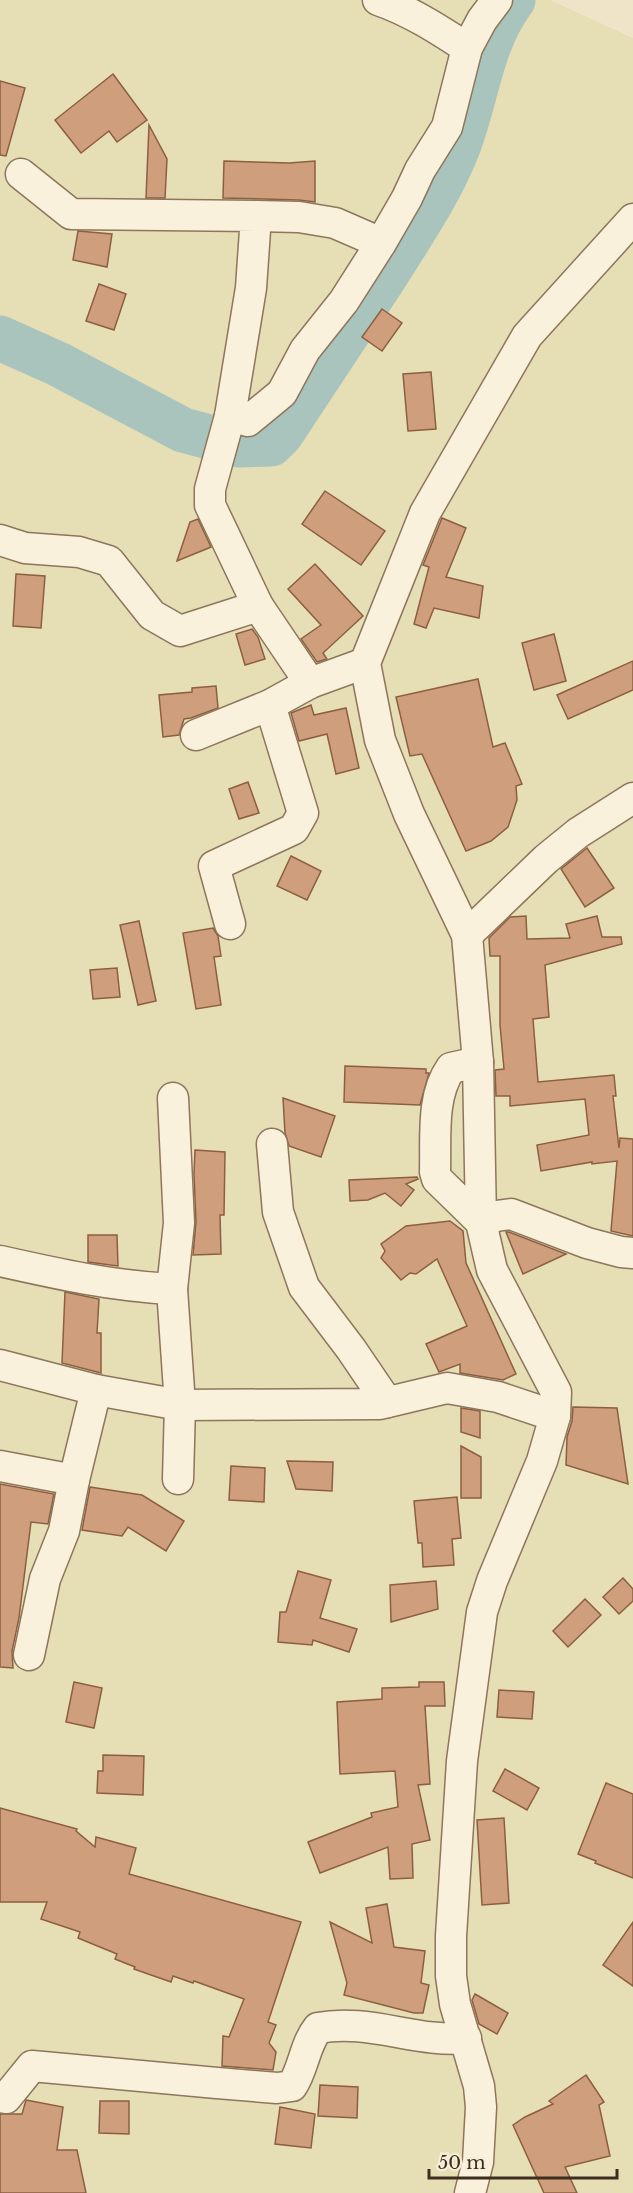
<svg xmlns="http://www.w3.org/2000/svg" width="633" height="2193" font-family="'Libre Baskerville',serif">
  <rect width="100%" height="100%" fill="#f0e4c8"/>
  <polygon fill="#e6deb5" points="0,0 550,0 633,38 633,2193 0,2193"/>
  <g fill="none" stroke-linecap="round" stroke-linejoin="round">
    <path stroke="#a9c4bc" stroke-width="45" d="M 0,338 L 58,364 L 183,430 L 239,445 L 271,444 L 281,434 C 316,381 351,328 386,275 C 411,235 438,196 456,152 C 477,101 479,46 513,0"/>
  </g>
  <g fill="#cf9f7d" stroke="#8d5f41" stroke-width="1.5">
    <polygon points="113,74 147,120 117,142 109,131 81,153 55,120"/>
    <polygon points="0,81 25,88 6,156 0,155"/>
    <polygon points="149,125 167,159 165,198 146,198"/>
    <polygon points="224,161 289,163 315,161 315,202 299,200 223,198"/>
    <polygon points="78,231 112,234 107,267 73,260"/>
    <polygon points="99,284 126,294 114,330 86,321"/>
    <polygon points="382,309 402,323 382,351 362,337"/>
    <polygon points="431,372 436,429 408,431 403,374"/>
    <polygon points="325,491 385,531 361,565 302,524"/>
    <polygon points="442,518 466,528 446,577 483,586 479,618 434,608 426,628 414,624 429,567 423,565"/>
    <polygon points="198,519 211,547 177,561 190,522"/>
    <polygon points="315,564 363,616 323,653 327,659 317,662 301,639 321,625 288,589"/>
    <polygon points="16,574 45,576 41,628 13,626"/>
    <polygon points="252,629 258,637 265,659 245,665 236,634"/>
    <polygon points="554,634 566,681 534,690 522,643"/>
    <polygon points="633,661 633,690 568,719 557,695"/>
    <polygon points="478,679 493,747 505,743 522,784 516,786 517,800 508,827 491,841 466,851 422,754 410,756 396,697"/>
    <polygon points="216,686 218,708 191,718 184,719 179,735 163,737 159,695 192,692 192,688"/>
    <polygon points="311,705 314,715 346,708 359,768 336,774 327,734 299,741 291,713"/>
    <polygon points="248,782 259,813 239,819 229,789"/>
    <polygon points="587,848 614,888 585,907 561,869"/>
    <polygon points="291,856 321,871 307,900 277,886"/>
    <polygon points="526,916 527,939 570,938 566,924 597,916 602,937 621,937 622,944 545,965 549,1017 533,1019 538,1082 614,1075 616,1096 613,1096 619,1148 620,1138 633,1139 633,1236 611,1231 617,1161 592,1164 592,1162 541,1171 537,1145 589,1135 585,1099 510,1106 510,1096 496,1096 495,1070 504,1069 500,1025 500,956 490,956 489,938 510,917"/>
    <polygon points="139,921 156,1001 138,1005 120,925"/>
    <polygon points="213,928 218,936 221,956 214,957 221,1005 196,1009 183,933"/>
    <polygon points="117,968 120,997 93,999 90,970"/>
    <polygon points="345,1066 426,1069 426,1073 429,1073 420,1105 344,1102"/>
    <polygon points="283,1098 335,1116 321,1157 289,1146 285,1133"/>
    <polygon points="195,1150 225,1152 224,1215 220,1215 221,1254 193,1255 196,1222 194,1174"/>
    <polygon points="417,1177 418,1179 406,1184 414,1190 401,1206 385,1193 368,1200 350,1201 349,1180"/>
    <polygon points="450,1221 463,1231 466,1263 516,1374 503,1380 460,1373 460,1364 439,1372 426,1344 467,1326 437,1259 416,1274 410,1273 401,1280 381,1258 385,1251 381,1244 406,1226"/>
    <polygon points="506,1232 509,1232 566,1254 523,1274"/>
    <polygon points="88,1235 117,1235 118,1266 88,1262"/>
    <polygon points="65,1292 99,1299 97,1333 101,1333 101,1373 62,1363"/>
    <polygon points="573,1407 617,1408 628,1484 566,1465 567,1437 572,1421"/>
    <polygon points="461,1408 480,1411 480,1438 461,1432"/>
    <polygon points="461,1446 481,1457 481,1498 461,1498"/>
    <polygon points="287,1461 333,1462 332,1491 296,1489"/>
    <polygon points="231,1466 265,1468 264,1502 229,1500"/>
    <polygon points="0,1484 54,1494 48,1524 31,1522 19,1618 12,1651 13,1668 0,1667"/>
    <polygon points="90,1487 142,1495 184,1521 166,1551 128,1527 122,1536 82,1530"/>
    <polygon points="457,1497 461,1538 452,1539 454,1565 423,1567 422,1543 418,1543 414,1501"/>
    <polygon points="298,1571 331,1580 320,1618 357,1629 349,1652 313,1640 312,1645 278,1642 280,1612 286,1612"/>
    <polygon points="623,1578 633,1589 633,1601 619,1614 603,1597"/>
    <polygon points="436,1581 438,1609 391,1622 390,1585"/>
    <polygon points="585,1599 601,1615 568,1647 553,1631"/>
    <polygon points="74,1682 102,1688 94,1728 66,1722"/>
    <polygon points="419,1682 444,1682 445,1706 425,1706 430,1784 418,1785 430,1840 412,1844 413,1878 390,1879 388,1847 320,1873 308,1842 372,1817 371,1813 398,1807 395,1771 340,1774 337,1702 382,1699 382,1688 419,1687"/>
    <polygon points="499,1690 534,1692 532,1719 497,1717"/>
    <polygon points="103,1755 144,1756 143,1795 97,1793 98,1771 103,1771"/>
    <polygon points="505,1769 539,1788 527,1810 493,1791"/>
    <polygon points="606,1783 633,1794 633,1878 595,1863 596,1861 578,1854"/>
    <polygon points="0,1808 77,1829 76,1831 95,1847 96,1837 136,1848 129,1874 301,1922 268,2022 276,2025 269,2043 276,2052 273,2070 222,2066 223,2036 229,2037 244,1999 194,1981 193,1983 173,1976 171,1982 134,1969 135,1967 115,1959 117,1954 78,1938 80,1932 41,1919 47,1902 0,1902"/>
    <polygon points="504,1818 509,1903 482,1905 477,1820"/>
    <polygon points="387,1904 394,1947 425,1951 421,1983 429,1985 423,2013 414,2013 344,1995 347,1983 330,1922 372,1943 366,1908"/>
    <polygon points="633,1922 633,1986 603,1965"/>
    <polygon points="475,1994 508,2013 497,2034 479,2024 472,2000"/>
    <polygon points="586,2075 604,2102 599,2105 610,2156 565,2167 577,2193 544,2193 513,2125 525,2117 553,2104 549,2101"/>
    <polygon points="320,2085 358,2087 357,2118 318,2116"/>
    <polygon points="26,2100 63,2107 57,2150 77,2150 86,2193 0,2193 0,2114 22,2114"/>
    <polygon points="100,2101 129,2101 129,2134 99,2133"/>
    <polygon points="280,2107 315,2114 311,2148 275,2144"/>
  </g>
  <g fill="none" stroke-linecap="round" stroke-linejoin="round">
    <defs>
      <g id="minor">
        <path d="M 378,0 C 410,11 438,29 467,48"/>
        <polyline points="21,174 71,214 256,216 251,288 230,416 248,421 282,393 305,350 344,301 381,243 407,198 420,170 447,127 467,48 482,20 497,0"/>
        <polyline points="256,216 299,217 335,223 381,243"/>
        <polyline points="230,416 210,489 210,505 258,606 310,683"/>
        <polyline points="0,540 25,548 79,552 109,561 152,615 180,631 258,606"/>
        <polyline points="196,735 270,705 310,683 365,663"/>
        <polyline points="230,924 214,866 294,829 303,813 270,705"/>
        <polyline points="467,935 546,859 578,833 633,798"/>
        <path d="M 478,1062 L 451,1068 C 431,1096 436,1138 435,1172 L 437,1179 L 481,1222 L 496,1216 L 511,1214 L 587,1243 L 621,1252 L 633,1253"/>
        <polyline points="173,1098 179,1223 172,1289 180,1405 178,1479"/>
        <polyline points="272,1144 278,1212 304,1287 351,1349 387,1402"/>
        <path d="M 0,1261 C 58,1274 112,1286 172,1289"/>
        <polyline points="0,1365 96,1390 180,1405 380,1404 447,1388 498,1397 555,1416"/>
        <polyline points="0,1466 74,1480 96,1390"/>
        <polyline points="29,1655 45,1579 64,1531 74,1480"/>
        <path d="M 0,2097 L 6,2098 L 32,2066 L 217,2083 L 277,2088 L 292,2086 C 304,2068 304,2046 318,2028 C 368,2018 417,2043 466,2038"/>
        <polyline points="470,2193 478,2162 481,2107 479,2086 455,2004 451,1976 451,1936 462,1761 482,1612 492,1581 542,1461 555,1416 556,1392 492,1270 481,1222 478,1062 467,935 409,814 380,740 365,663 425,513 527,336 633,219"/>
      </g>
    </defs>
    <use href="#minor" stroke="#8d765c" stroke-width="33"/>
    <use href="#minor" stroke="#faf1dc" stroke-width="30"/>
  </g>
  <path d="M429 2169v9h188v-9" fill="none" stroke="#3d2e20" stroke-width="3"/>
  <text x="438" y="2169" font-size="18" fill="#3d2e20" stroke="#f7eed8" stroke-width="4.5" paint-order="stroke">50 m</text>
</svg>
